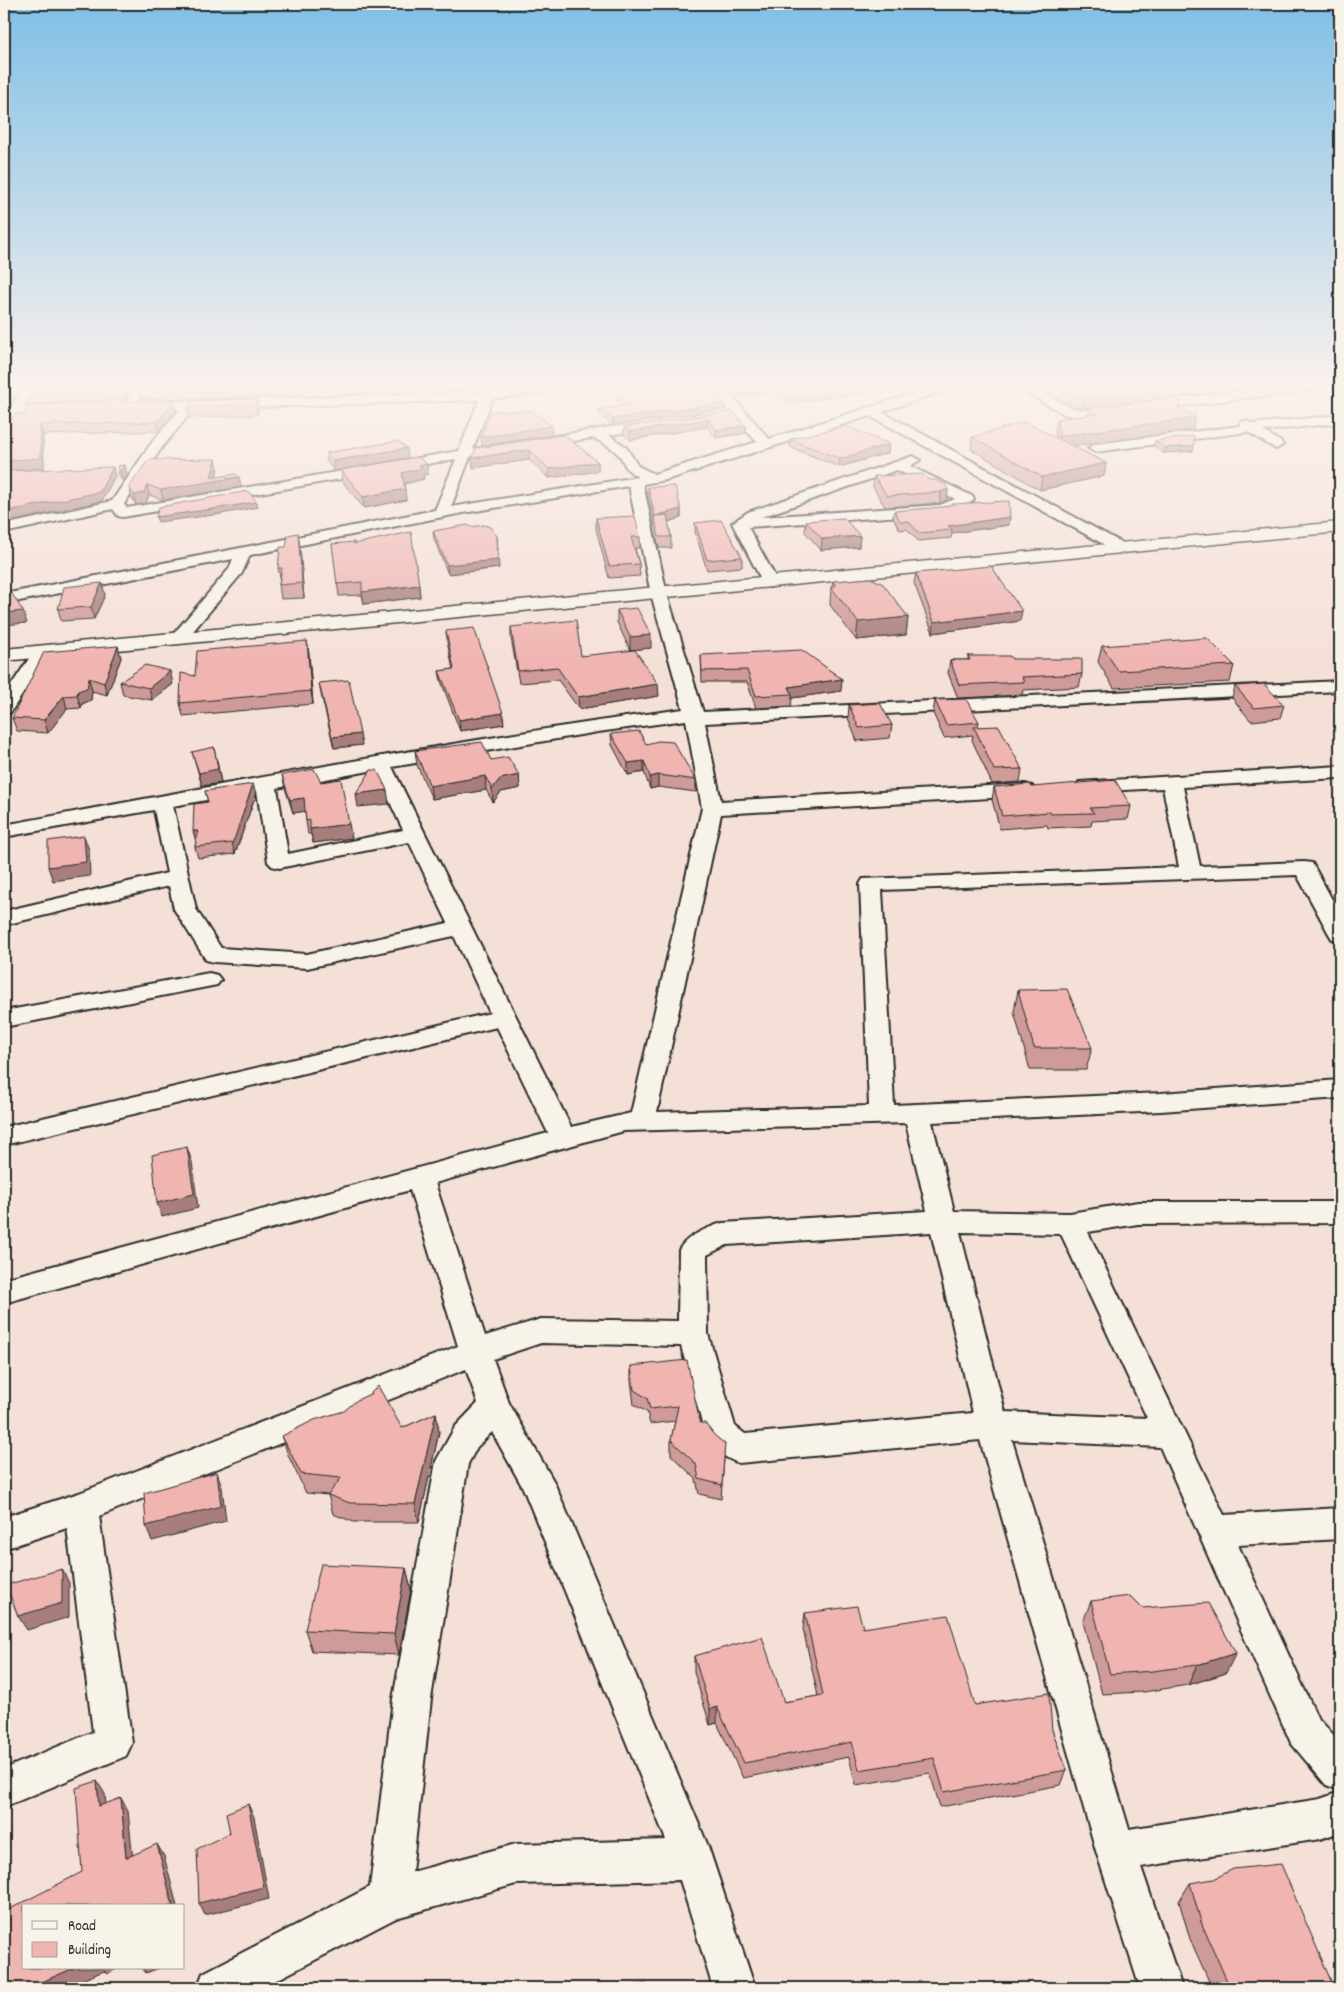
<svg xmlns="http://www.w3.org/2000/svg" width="1344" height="1992" font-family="Dekko,sans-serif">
  <rect width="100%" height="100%" fill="#f5e0d8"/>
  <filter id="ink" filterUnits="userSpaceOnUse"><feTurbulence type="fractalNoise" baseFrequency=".02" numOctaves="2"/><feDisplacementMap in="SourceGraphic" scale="10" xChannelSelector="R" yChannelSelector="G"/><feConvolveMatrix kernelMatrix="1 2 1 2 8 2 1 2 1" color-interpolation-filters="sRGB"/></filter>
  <g filter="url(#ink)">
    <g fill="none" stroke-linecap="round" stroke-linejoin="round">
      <defs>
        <g id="minor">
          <polygon points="25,386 37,386 24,406 57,404 63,408 57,412 19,414 13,423 5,423 6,415 4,415 4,407 11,407"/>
          <path d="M 135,386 L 147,386 L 138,400 L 190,401 L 482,392 L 485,386 L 497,386 L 495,391 L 529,386 L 564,386 L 558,390 L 492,399 L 473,449 L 655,420 L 661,424 L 660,427 L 609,435 L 626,447 L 638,466 L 654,474 L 757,442 L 733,416 L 696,420 L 694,417 L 696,414 L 728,409 L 710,386 L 723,386 L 769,439 L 937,386 L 957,386 L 882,412 L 1126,545 L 1129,548 L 1126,551 L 1116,551 L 870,416 L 666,480 L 643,484 L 667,594 L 703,712 L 1340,681 L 1340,691 L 705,723 L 721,801 L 1025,784 L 1032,786 L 1035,790 L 1032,794 L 1025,796 L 721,814 L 657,1112 L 869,1106 L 860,884 L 863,879 L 1179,867 L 1163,788 L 1086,792 L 1079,790 L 1076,786 L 1079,782 L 1340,766 L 1340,778 L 1183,787 L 1200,866 L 1304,862 L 1312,863 L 1340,914 L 1340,941 L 1332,939 L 1329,934 L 1297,875 L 882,890 L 894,1105 L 1161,1093 L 1340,1080 L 1340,1098 L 1161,1111 L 932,1122 L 954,1211 L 1070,1213 L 1138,1202 L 1340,1202 L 1340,1223 L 1138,1224 L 1088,1232 L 1224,1515 L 1340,1508 L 1340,1539 L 1238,1545 L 1317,1717 L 1340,1742 L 1340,1790 L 1326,1785 L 1291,1743 L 1160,1447 L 1012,1440 L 1129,1829 L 1320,1799 L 1340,1792 L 1340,1832 L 1320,1839 L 1141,1867 L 1182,1988 L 1140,1988 L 1096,1851 L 980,1440 L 739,1463 C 724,1458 712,1449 705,1434 L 681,1346 L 541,1343 L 493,1359 L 509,1403 L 554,1482 L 708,1846 L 755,1988 L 713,1988 L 680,1880 L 516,1884 L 396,1918 L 261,1988 L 197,1988 L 203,1973 L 370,1887 L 393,1699 L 436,1461 L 455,1427 L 478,1403 L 466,1369 L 99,1516 L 132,1743 L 126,1756 L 4,1807 L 4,1769 L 93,1732 L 67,1528 L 4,1549 L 4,1517 L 79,1493 L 458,1346 L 410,1190 L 4,1303 L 4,1279 L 548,1133 L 497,1027 L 4,1145 L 4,1127 L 490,1013 L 454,936 L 307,968 L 214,962 L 206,960 L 174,909 L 169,886 L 4,925 L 4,911 L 167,873 L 154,810 L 4,837 L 4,825 C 230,783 455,740 683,709 L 651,594 L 629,486 L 463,513 L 250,555 L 242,573 L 183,643 L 171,643 L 169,639 L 229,569 L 233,559 L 4,604 L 4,594 L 435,510 L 456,459 L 123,517 L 118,516 L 113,509 L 4,533 L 4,525 L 112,501 L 153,441 L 180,409 L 126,407 L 124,404 ZM 479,400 L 459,451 L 127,508 L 124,504 L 163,446 L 194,409 ZM 593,438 C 602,442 610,446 617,453 C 627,464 622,468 638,477 L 451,507 L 470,457 ZM 686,720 L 702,808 L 631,1113 L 571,1127 L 392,767 L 598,732 ZM 375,770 L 403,830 L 288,854 L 277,788 ZM 257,791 L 268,862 L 272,866 L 279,868 L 409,842 L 448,923 L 307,954 L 221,948 L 196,909 L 173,806 ZM 906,1123 L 927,1211 L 722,1223 C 707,1228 686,1236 679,1250 L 678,1321 L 541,1319 L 485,1336 L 435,1183 L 624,1131 ZM 931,1232 L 973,1413 L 745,1434 L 735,1426 L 708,1334 L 707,1255 L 727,1245 ZM 960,1232 L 1061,1234 L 1147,1418 L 1005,1412 ZM 492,1432 L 523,1488 L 666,1840 L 516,1844 L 412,1872 L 431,1699 L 468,1464 L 477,1447 Z"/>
          <polygon points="1014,386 1030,386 1072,408 1082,410 1280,386 1320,386 1314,390 1082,418 1064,414"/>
          <polygon points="1340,415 1340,423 1263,431 1281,442 1283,445 1276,449 1248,432 1095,452 1088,448 1095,444 1240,426 1241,422 1246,421 1253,424"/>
          <path d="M 913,456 L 920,460 L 910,466 L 972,496 L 974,499 L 972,502 L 942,513 L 748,527 L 778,582 L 770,587 L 764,585 L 732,523 L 748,512 ZM 897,470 L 955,499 L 940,505 L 761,517 Z"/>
          <polygon points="42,647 48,648 51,652 10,713 4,714 4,696 36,648"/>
          <polygon points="209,973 217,975 221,980 217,985 4,1027 4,1011"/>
        </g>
        <polygon id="primary" points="1340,522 1340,532 4,661 4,649"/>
      </defs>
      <use href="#minor" stroke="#2b2b2b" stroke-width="4"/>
      <use href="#primary" stroke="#2b2b2b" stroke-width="3"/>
      <use href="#minor" fill="#f7f3e8" fill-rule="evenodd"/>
      <use href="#primary" fill="#f7f3e8" fill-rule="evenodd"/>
    </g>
    <g fill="#ce9b98" stroke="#2b2b2b">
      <polygon points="38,386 41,386 42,391 133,386 125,399 36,404 34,396"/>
      <polygon points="306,386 302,394 264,395 263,397 190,399 141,398 140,391"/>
      <polygon points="349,386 398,386 396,393 350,394"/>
      <polygon points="600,386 714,386 718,396 724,403 724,409 613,426 600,415 599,409 624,406"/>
      <polygon points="726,386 891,386 891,389 789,403 770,392 735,397"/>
      <polygon points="1170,389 1169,398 1082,408 1059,399 1061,391"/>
      <polygon points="1182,397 1179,408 1195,418 1193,430 1072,446 1106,463 1104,476 1040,490 971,449 972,437 1056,438 1055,431 1057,419 1087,415 1089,408"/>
      <polygon points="257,399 259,409 257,415 189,418 187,407"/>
      <polygon points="176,411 159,431 43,435 44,468 4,428"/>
      <polygon points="732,411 746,426 746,433 716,438 707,427 630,440 624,435 624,427"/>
      <polygon points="564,435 598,462 598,471 549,478 529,460 473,468 472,458"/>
      <polygon points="790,439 889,444 888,453 839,467 790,447"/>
      <polygon points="1155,441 1194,446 1193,451 1163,453 1154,446"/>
      <polygon points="326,453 408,458 334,471 327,462"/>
      <polygon points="125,465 127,476 123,482 119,476 117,466"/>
      <polygon points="218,468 216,478 239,477 241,487 163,500 149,495 146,503 136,505 131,496 129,487"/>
      <polygon points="341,470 428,474 423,475 424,479 404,484 406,500 364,508 342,481"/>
      <polygon points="874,476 929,480 948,489 947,500 940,503 885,507 873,487"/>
      <polygon points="648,487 681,509 681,518 668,522 671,537 671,548 659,548 654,527 654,520 648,496"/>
      <polygon points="894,511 1009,525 952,533 951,538 918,541 907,529 900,530 893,518"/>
      <polygon points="596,518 640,537 640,548 635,548 639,564 640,576 609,578 596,529"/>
      <polygon points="806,521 860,536 859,547 821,550 805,532"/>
      <polygon points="695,523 742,557 742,567 707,570 695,532"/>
      <polygon points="471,527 499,568 448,574 434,539 433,531"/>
      <polygon points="298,533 300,547 304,598 281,599 279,585 280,577 278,568"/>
      <polygon points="332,544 354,544 419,585 420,597 364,604 362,595 339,596"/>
      <polygon points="916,573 1020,621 933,633 914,583"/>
      <polygon points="833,581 908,617 906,635 856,640 830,605 831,587 832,587"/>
      <polygon points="102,583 105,595 94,619 61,621 58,609"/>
      <polygon points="617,610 651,648 630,650 617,622"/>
      <polygon points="511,627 581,656 659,696 579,709 558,680 519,683 511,638"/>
      <polygon points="446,631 504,724 460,731 441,681 439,671 453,669 447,642"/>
      <polygon points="307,641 309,654 313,704 183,716 180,703 195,676"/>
      <polygon points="118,646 121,658 107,695 92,691 91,700 82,704 81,708 67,709 48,733 17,731 12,718"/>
      <polygon points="1102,646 1234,665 1230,682 1114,688 1098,662"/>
      <polygon points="701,655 841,691 792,698 791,706 756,708 747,682 702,682"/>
      <polygon points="968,656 1012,659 1082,674 1079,687 1023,690 1022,695 958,698 948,673 950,660 968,660"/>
      <polygon points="120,682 173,684 152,700 123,695"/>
      <polygon points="319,683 362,745 334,748 321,694"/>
      <polygon points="1235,686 1284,705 1280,718 1251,721 1232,698"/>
      <polygon points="935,700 979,722 978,727 1022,769 1020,782 992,784 972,740 973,735 944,738 933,713"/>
      <polygon points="849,705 892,725 890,738 857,741 848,718"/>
      <polygon points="611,734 646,744 696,780 696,792 658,787 650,789 644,772 628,775 612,745"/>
      <polygon points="415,751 491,760 519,775 520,788 501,792 493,802 486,790 432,799 417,765"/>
      <polygon points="192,752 217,760 221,783 202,786 196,765"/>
      <polygon points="282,775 352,838 313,843 311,834 308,834 306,821 305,811 293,813 285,788"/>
      <polygon points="994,787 1032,787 1131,806 1128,819 1092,821 1091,826 1048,828 1047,825 1000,829 992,800"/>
      <polygon points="205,791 256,794 237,848 235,854 198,858 195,847 196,842 208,802"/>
      <polygon points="1018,990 1092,1048 1086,1070 1030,1070 1014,1012"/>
      <polygon points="631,1366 700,1423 724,1459 721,1499 699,1494 696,1479 671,1455 671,1440 675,1421 650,1424 647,1412 634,1405 631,1380"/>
      <polygon points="436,1413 439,1432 419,1522 354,1522 333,1514 328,1495 306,1493 288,1455 282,1436 402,1428"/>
      <polygon points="406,1568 411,1589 399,1655 312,1651 305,1630"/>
      <polygon points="1091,1601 1142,1608 1226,1673 1188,1685 1144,1692 1102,1694 1083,1622"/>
      <polygon points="805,1613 863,1628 975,1705 1052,1730 1067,1770 1061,1785 940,1807 930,1773 856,1785 849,1757 743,1778 717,1723 710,1725 694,1672 694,1656 784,1702 818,1696 803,1629"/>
      <polygon points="1190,1883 1334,1988 1212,1988 1190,1939 1179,1901"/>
    </g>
    <g fill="#a87e7c" stroke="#2b2b2b">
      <polygon points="127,386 133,386 125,399 123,392"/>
      <polygon points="301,386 306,386 302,394 301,387"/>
      <polygon points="501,386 514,386 501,388"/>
      <polygon points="766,386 770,386 770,392 735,397 735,391"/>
      <polygon points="866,386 891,386 891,389 789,403 790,397"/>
      <polygon points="262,387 264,395 263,397 262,390"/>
      <polygon points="1170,389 1169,398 1082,408 1084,400"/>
      <polygon points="257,399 259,409 257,415 255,405"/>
      <polygon points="174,402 176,411 159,431 157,422"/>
      <polygon points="724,403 724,409 613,426 613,419"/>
      <polygon points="1195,418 1193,430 1057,448 1059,436"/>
      <polygon points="708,419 707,427 630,440 630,432"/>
      <polygon points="40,425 43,435 44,468 4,471 4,461"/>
      <polygon points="552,426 552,435 482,446 481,437"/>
      <polygon points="746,426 746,433 716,438 716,430"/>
      <polygon points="889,444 888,453 839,467 840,459"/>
      <polygon points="1194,446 1193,451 1163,453 1165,448"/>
      <polygon points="407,448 408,458 334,471 333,461"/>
      <polygon points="529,450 529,460 473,468 472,458"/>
      <polygon points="216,459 218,468 215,481 239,477 241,487 163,500 161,490 211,478"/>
      <polygon points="598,462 598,471 549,478 549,469"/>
      <polygon points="1106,463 1104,476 1040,490 1042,477"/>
      <polygon points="427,464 428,474 423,475 424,479 404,484 402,473 419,465"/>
      <polygon points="125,465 127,476 123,482 120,471"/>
      <polygon points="113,467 115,476 102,501 10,522 4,522 4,512"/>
      <polygon points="147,485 149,495 146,503 136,505 134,495"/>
      <polygon points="405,489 406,500 364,508 363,497"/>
      <polygon points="948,489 947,500 940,503 941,492"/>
      <polygon points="257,502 258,507 221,514 158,522 156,517"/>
      <polygon points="681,509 681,518 656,525 655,516"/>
      <polygon points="1010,517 1009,525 952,533 952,530 948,526"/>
      <polygon points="298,533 300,547 304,598 302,583"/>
      <polygon points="497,536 499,568 448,574 447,565"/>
      <polygon points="860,536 859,547 821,550 822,539"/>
      <polygon points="102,583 105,595 94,619 91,607"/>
      <polygon points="419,585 420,597 364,604 362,592"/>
      <polygon points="23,611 27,623 4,625 4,613"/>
      <polygon points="1022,611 1020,621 933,633 934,622"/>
      <polygon points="908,617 906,635 856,640 858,622"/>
      <polygon points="651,635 651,648 630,650 630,637"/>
      <polygon points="307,641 309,654 313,704 311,691"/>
      <polygon points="118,646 121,658 107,695 104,683"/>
      <polygon points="170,671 173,684 152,700 149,688"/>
      <polygon points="89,678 92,691 91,700 82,704 81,708 77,695 78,691"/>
      <polygon points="842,679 841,691 792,698 792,694 789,687"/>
      <polygon points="658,684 659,696 579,709 578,697"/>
      <polygon points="64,696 67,709 48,733 44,720"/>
      <polygon points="503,713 504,724 460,731 459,720"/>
      <polygon points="360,734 362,745 334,748 332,737"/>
      <polygon points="214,747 221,783 202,786 199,773"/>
      <polygon points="644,761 644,772 628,775 628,763"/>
      <polygon points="519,775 520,788 501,792 493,802 492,789 500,779"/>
      <polygon points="658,775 658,787 650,789 650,777"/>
      <polygon points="485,776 486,790 432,799 430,786"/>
      <polygon points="253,784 256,794 237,848 235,854 232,843"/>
      <polygon points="387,790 389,804 358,807 356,794"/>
      <polygon points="304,798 307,811 293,813 290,800"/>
      <polygon points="349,824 352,838 313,843 310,829"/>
      <polygon points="193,831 198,831 201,842 196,842"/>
      <polygon points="84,836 89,850 90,876 53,881 48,867"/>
      <polygon points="187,1147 192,1162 198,1208 162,1217 157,1203"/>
      <polygon points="436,1413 439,1432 419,1522 415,1504"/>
      <polygon points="217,1472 222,1487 226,1521 152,1541 146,1526"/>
      <polygon points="406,1568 411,1589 399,1655 394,1634"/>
      <polygon points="62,1569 69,1583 69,1617 27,1630 18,1616"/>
      <polygon points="1236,1653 1226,1673 1188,1685 1197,1665"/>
      <polygon points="717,1707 717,1723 710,1725 710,1709"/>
      <polygon points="97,1781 105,1794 107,1819 99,1806"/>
      <polygon points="121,1798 128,1811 134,1870 126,1858"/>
      <polygon points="248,1804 254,1817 269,1899 205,1915 199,1903"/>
      <polygon points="157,1844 164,1856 177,1906 173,1906"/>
      <polygon points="4,1871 7,1905 4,1906"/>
      <polygon points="74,1968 118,1968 107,1974 104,1971 62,1988 30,1988 37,1984"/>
      <polygon points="142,1968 159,1968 146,1973"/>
    </g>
    <g fill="#f0b4b1" stroke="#2b2b2b">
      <polygon points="38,386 40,386 40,391 89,389 91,386 127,386 123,392 34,396"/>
      <polygon points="143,386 301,386 262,387 262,390 189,392 140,391"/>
      <polygon points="607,386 714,386 718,394 716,394 724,403 613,419 599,409 630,405"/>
      <polygon points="731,386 766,386 735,391"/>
      <polygon points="771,386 866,386 790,397"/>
      <polygon points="1078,386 1166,386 1170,389 1084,400 1061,391"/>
      <polygon points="1182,397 1178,408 1195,415 1195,418 1059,436 1057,419 1098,414 1089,408"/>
      <polygon points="257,399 255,405 187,407 193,401"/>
      <polygon points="128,401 174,402 157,422 40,425 41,458 4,461 4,428 15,414 24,414 28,406"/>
      <polygon points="491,411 532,411 552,426 481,437"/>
      <polygon points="732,411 746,426 716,430 708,419 630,432 624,427"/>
      <polygon points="1025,422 1106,463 1042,477 972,437"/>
      <polygon points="846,426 889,444 840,459 790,439"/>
      <polygon points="564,435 598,462 549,469 529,450 472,458 476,448"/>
      <polygon points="1194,436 1194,446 1165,448 1155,441"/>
      <polygon points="398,441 407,448 333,461 326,453"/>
      <polygon points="418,457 427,464 419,465 422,468 402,473 405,489 363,497 341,470"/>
      <polygon points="216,459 211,478 236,474 239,477 161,490 147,485 144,493 134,495 129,487 148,460"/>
      <polygon points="125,465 120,471 117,466"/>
      <polygon points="113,467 100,492 4,512 4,471"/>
      <polygon points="923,474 929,480 936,480 946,485 948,489 941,492 887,496 874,476"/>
      <polygon points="675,486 681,509 655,516 648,487"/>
      <polygon points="248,491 257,502 220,508 156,517 159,507"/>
      <polygon points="1009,501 1010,517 948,526 952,530 919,533 908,521 901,522 894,511 943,507 953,504"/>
      <polygon points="667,515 671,537 659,537 654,516"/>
      <polygon points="635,516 640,537 631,537 639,564 609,566 596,518"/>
      <polygon points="844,518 860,536 822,539 806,521"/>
      <polygon points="721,520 742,557 707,560 695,523"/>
      <polygon points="468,525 471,527 484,525 490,527 497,536 498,560 447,565 433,531"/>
      <polygon points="411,532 419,585 362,592 362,582 337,584 332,544 354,542 354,544"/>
      <polygon points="298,533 302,583 279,585 282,568 278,568 280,547 286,547 288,535"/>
      <polygon points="991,566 1022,611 934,622 916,573"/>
      <polygon points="871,578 883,584 908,617 858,622 831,587 836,586 833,581"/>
      <polygon points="102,583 91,607 58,609 64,587"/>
      <polygon points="11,592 23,611 4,613 4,593"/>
      <polygon points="637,608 651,635 630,637 617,610"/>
      <polygon points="576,620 581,656 635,650 658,684 578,697 557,667 518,671 511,627"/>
      <polygon points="474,628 503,713 459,720 439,671 454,669 446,631"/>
      <polygon points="1207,638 1234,665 1118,671 1102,646"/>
      <polygon points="307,641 311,691 180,703 181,673 195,676 197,651"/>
      <polygon points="118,646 104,683 89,678 87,688 78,691 77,695 64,696 44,720 12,718 44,652"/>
      <polygon points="802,650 842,679 789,687 792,694 756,696 747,670 702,671 701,655"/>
      <polygon points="968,656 1010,656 1012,659 1082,659 1082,674 1022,677 1024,682 959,685 950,660 970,660"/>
      <polygon points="145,665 170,671 149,688 120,682"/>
      <polygon points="349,680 360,734 332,737 319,683"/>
      <polygon points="1264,684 1284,705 1254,708 1235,686"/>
      <polygon points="966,699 979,722 946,725 935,700"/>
      <polygon points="880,703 892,725 859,728 849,705"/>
      <polygon points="999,726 1022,769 994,770 974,727"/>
      <polygon points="639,731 646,744 658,741 673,742 696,780 658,775 650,777 644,761 628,763 611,734"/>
      <polygon points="482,742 491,760 508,757 519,775 500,779 492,789 485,776 430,786 415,751"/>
      <polygon points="214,747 218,769 199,773 192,752"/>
      <polygon points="314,769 321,782 341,779 349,824 310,829 310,820 306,821 304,798 290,800 282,775"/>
      <polygon points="371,770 377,770 387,790 356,794"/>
      <polygon points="1115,780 1131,806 1090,808 1094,813 1051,814 1050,812 1002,816 994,787 1030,784 1032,787"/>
      <polygon points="253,784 235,837 232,843 195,847 198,831 193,831 194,804 208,802 205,791"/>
      <polygon points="84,836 86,862 48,867 48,841"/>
      <polygon points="1067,989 1092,1048 1034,1048 1018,990"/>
      <polygon points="187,1147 194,1194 157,1203 152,1155"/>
      <polygon points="687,1360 700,1423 705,1423 714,1435 725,1444 722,1485 699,1479 696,1464 671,1440 678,1406 650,1409 647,1398 634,1390 631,1366"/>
      <polygon points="378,1386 402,1428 436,1413 415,1504 350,1503 328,1495 341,1478 301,1474 282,1436 314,1420 344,1411 357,1400 370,1394"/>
      <polygon points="217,1472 221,1506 146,1526 144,1493"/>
      <polygon points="321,1564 406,1568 394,1634 305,1630"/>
      <polygon points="62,1569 62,1603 18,1616 6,1585"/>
      <polygon points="1130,1596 1142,1608 1208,1603 1236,1653 1197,1665 1153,1671 1110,1674 1091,1601"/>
      <polygon points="857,1606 863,1628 948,1615 975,1705 1049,1693 1052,1730 1067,1770 944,1792 934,1758 859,1770 852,1742 744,1763 717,1707 710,1709 694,1656 762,1637 784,1702 823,1695 805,1613"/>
      <polygon points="97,1781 99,1806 121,1798 126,1858 157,1844 173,1906 24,1906 24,1968 74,1968 37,1984 30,1988 4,1988 4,1912 82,1872 76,1788"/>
      <polygon points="248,1804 264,1887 199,1903 197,1849 230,1833 226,1813"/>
      <polygon points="1281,1864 1334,1988 1230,1988 1201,1922 1190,1883 1214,1879 1233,1869"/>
      <polygon points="646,1984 647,1988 606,1988"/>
    </g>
  </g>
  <linearGradient id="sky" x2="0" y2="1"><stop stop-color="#80bfe6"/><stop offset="0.58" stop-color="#faf1ed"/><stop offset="1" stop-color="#faf1ed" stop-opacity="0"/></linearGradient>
  <rect width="1344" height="665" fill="url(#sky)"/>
  <rect width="1344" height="1992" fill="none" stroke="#f7f3e8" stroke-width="20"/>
  <rect x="10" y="10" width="1324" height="1972" fill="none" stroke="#2b2b2b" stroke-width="2" filter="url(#ink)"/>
  <rect x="22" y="1904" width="162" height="65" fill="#f7f3e8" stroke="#a5a39c"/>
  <rect x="32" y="1921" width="25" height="8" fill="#f7f3e8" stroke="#a5a39c"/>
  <text x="68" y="1930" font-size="15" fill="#2b2b2b">Road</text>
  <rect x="32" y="1942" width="25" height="15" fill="#f0b4b1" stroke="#a5a39c"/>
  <text x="68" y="1954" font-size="15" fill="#2b2b2b">Building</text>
</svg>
